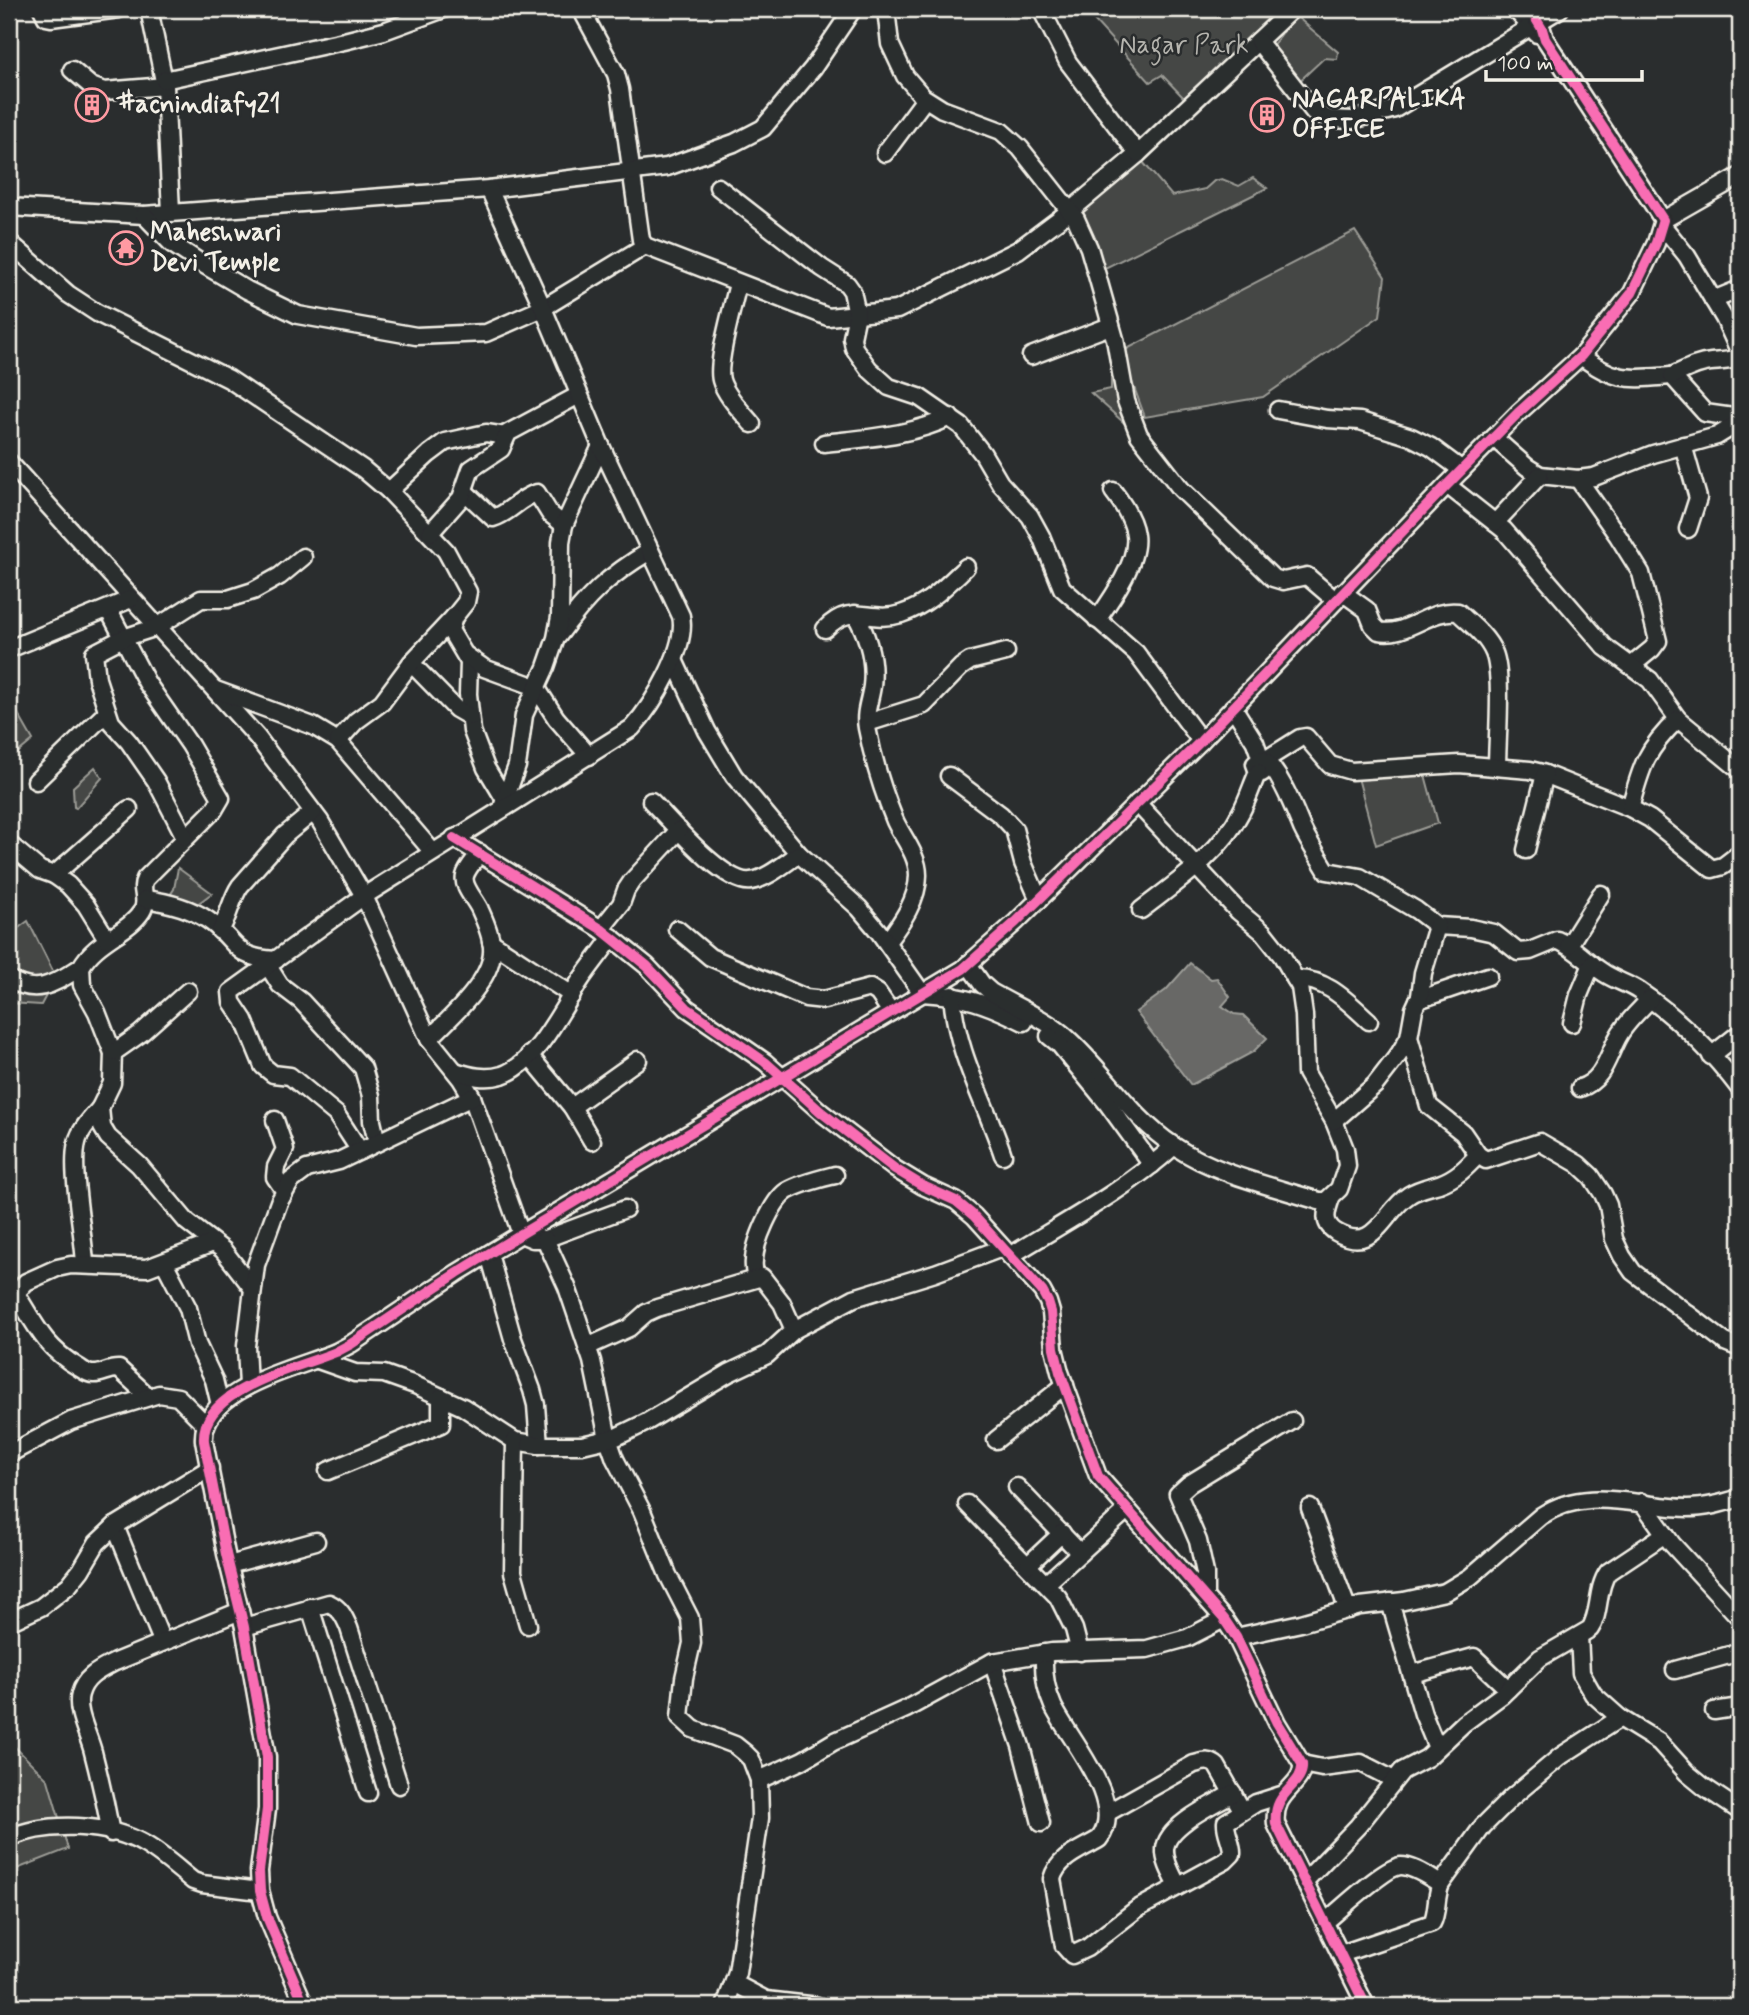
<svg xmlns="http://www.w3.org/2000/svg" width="1749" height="2015" font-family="Mynerve,sans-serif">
  <rect width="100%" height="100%" fill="#2a2d2e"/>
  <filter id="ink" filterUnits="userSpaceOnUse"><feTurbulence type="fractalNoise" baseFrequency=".0143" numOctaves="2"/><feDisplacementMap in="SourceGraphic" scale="14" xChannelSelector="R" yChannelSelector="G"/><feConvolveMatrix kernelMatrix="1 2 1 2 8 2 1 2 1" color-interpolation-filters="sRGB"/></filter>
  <g filter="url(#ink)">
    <g fill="#444645" stroke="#9c9c96" stroke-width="2">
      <polygon points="1084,9 1280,9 1184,98 1162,75 1150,82"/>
      <polygon points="1296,16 1338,52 1337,59 1324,58 1291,89 1264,56"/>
      <polygon points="1142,161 1172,196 1205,189 1214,181 1222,179 1239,186 1253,178 1267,188 1103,269 1076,215"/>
      <polygon points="1355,231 1385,277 1380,316 1263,397 1145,417 1121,352"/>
      <polygon points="1124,370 1143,440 1091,393 1111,389 1111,376"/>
      <polygon points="17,712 33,740 9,760 9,718"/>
      <polygon points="95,767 102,778 76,808 74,807 73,787"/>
      <polygon points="1424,771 1438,823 1376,845 1357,774"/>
      <polygon points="178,868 212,893 192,908 168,898 174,889"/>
      <polygon points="28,921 56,977 41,1005 9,1003 9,935"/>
      <polygon points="9,1741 48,1780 68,1849 9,1872"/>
    </g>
    <polygon fill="#676866" stroke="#9f9f9a" stroke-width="2" points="1190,963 1211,979 1217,978 1230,997 1222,1006 1234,1014 1243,1015 1267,1038 1253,1052 1191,1085 1136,1012 1166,990"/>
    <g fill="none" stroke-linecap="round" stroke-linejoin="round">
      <defs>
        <g id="minor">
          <polyline points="42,9 46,17 51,18 119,9"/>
          <polyline points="149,9 165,86 171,212"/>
          <polyline points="581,9 616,74 620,89 641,240 645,246 828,317 897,310 1018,250 1070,211 1138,154 1292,9"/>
          <polyline points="886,9 890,44 905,76 923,97 942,109 1001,131 1020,148 1076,219 1089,248 1098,279 1115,339 1126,401 1139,435 1181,489 1273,578 1283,581 1307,576 1335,600"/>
          <polyline points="1041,9 1068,62 1138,154"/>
          <polyline points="1515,9 1537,34"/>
          <polyline points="1258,41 1314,112 1329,119 1352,120 1395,109 1560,9"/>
          <polyline points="72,70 91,86 104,91 165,86"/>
          <polyline points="164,80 344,41 384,31 444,9"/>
          <polyline points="885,153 925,99"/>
          <polyline points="718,187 822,268 847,284 852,291 857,314 852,338 854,348 869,369 889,387 919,397 961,426 983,454 1000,483 1030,516 1041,536 1062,588 1136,653 1201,741"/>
          <polyline points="9,207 144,215 489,189 667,167 734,143 763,128 813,68 853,9"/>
          <polyline points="144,215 172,244 201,263 247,290 298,315 416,336 486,333 543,308 645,246"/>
          <polyline points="1663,220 1740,176"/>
          <polyline points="1662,225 1687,256 1724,318 1740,353"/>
          <polyline points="9,242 68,294 97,313 229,379 363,469 389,491 446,551 468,592 466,602 454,617 450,630 469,662 468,694 472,731 486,768 504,798"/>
          <path d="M 738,283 C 734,303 716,362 721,380 C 725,395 742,412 752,424"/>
          <polyline points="1713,300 1740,289"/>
          <polyline points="1031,356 1110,326"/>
          <path d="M 1581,356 C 1616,383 1631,379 1672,376 L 1705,413 L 1740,418"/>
          <path d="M 1672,376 C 1685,370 1697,363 1711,362 C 1722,361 1730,361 1740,358"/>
          <polyline points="1278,410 1327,419 1360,421 1411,437 1431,447 1462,470"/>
          <polyline points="1494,438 1527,467 1540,475 1578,479 1594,477 1653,454 1717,436 1740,422"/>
          <path d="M 824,443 C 866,438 911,436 950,417"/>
          <polyline points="1683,445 1698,498 1688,529"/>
          <polyline points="9,462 257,737 320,821 364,896 429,1039 461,1079 472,1097 521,1234 533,1239 545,1239 625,1209"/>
          <polyline points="1578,479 1618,536 1641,573 1658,641 1652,649 1631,666"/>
          <polyline points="1447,485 1504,530 1605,647 1650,680 1678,719 1740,770"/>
          <polyline points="389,491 429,454 445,442 486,433 506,436"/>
          <path d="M 465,492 L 493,518 C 509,514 520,497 537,493 L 550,514 L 564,525"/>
          <polyline points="1495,523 1540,475"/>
          <polyline points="430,533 461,498 471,469 501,449 508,433 579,395"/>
          <path d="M 1342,592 L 1367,610 L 1373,625 L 1379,631 C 1407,637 1430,608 1458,612 C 1471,624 1487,636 1494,653 C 1503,675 1497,740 1497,767"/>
          <path d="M 108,609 L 147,683 L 190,745 L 221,798 L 214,810 L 145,879 C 139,890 149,900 142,911 C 128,933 96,940 81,967 L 82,985 L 97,1012 L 113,1053 L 112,1083 L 100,1108 L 102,1127 L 108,1137 L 139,1165 L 187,1222 L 223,1250 L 251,1286"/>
          <path d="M 855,614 C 868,636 875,660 872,686 C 870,701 864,712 867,728 C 873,759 883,792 895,821 C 903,838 918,855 918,875 C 918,900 901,923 887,942"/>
          <path d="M 1097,620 C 1111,600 1139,561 1135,535 C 1133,519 1123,504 1113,491"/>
          <path d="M 825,629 C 852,601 869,624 901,614 C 927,606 946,586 966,567"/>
          <path d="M 558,636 C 587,596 608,576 650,551"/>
          <polyline points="9,649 131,599"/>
          <polyline points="467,656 484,668 536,687 556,718 589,756"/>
          <path d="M 674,660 L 707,731 L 734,776 L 799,854 L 859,908 L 879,932 L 922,993 C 966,996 985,1003 1024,1022"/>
          <polyline points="411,663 456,709 470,717"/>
          <polyline points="216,690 313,726 338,741 432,851"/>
          <polyline points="1233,707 1255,742 1261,759"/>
          <polyline points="867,723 924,705 961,667 970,661 1006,652"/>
          <polyline points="338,741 356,721 382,702 411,663 454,617"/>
          <polyline points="1265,760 1300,738 1306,737 1330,765 1351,771 1459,764 1530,770 1542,773 1630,808 1650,819 1712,869 1723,866 1740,853"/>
          <path d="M 1269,767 L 1262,773 L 1258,772 L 1255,764 L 1261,759 C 1277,764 1295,811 1302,828 C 1309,843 1319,857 1327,871 L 1360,877 L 1416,910 L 1437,926 L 1471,928 L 1494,933 L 1518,952 L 1530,951 L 1557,940 C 1574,947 1586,961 1601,971 C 1613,980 1627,983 1639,991 C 1677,1017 1713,1053 1740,1089"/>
          <polyline points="949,776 1001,815 1014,829 1023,863 1039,900"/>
          <polyline points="36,781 107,712"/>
          <path d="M 651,801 C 670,820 724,885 751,881 C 767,879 785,863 799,854"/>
          <polyline points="503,805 517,766 524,715 546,667 556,638 560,617 561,542 564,525 601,446"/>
          <path d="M 1630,808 C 1641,767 1646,749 1678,719"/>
          <polyline points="185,837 156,781 129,742 111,722 97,679 94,653 123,638 157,627 201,599 228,599 253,591 280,576 303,557"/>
          <path d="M 454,838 L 601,929 L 647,966 L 687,1008 L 765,1062 L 821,1112 L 895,1169 L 923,1186 L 956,1201 L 974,1216 L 1042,1291 L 1048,1302 L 1051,1312 L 1054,1348 L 1060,1372 L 1098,1476 L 1224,1619 L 1236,1637 L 1277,1723 L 1302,1764 C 1304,1787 1272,1790 1276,1824 L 1366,2006"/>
          <polyline points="9,844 40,870 54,875 68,885 86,905 107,939"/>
          <polyline points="1526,850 1545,774"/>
          <polyline points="54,875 129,809"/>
          <path d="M 145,899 C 167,902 189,907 208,920 C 239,941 231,958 276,960"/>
          <path d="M 1141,910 C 1177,882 1220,854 1241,812 C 1248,799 1252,785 1258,772"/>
          <polyline points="601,929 621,904 626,890 632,881 679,830"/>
          <polyline points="677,929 710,957 806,998 824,1000 870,988 878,993 891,1012"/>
          <path d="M 220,931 C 229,916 231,899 240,886 L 285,835 L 313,812"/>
          <polyline points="491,942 572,995"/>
          <polyline points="1569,945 1601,894"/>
          <path d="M 968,964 L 982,984 L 991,992 C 1015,1006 1044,1018 1065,1036 C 1105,1071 1128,1115 1174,1146 C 1216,1174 1271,1186 1319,1201 L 1326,1201 L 1339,1189 L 1347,1166 L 1345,1149 L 1334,1121 L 1306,1073 L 1304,1015 L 1300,987 L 1282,956 L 1263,932 L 1238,911 L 1137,803"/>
          <polyline points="268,966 280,985 301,1001 363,1068 371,1096 372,1121 377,1142"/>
          <path d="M 9,979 C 38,997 56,982 81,967"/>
          <path d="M 1295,979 C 1326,978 1347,1001 1369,1021"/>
          <path d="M 952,995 C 956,1053 985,1101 1003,1155"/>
          <polyline points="1418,1000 1488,976"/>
          <polyline points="1572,1023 1579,995 1592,964"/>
          <polyline points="1049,1036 1059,1044 1107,1103 1152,1165"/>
          <polyline points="1409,1037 1429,1106 1463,1133 1478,1155 1486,1160 1540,1142 1578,1164 1591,1176 1603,1194 1608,1205 1614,1239 1622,1256 1633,1272 1725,1342 1740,1348"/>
          <path d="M 429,1039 C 449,1019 491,982 492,952 C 493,939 485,921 480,910 C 476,900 462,887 465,876 C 467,868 475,860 480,853"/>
          <polyline points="113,1053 140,1034 188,991"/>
          <polyline points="529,1055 572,1107 592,1141"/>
          <polyline points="1711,1056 1740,1033"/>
          <path d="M 455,1071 C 470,1076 485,1080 502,1075 C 536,1064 562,1009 580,981 C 590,966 602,952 612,937"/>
          <path d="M 1580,1088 C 1604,1080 1607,1057 1618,1037 C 1625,1023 1639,1011 1650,999"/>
          <polyline points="572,1107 638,1060"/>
          <polyline points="275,1120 285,1149 276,1167 275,1177 284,1190"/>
          <polyline points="1334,1121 1375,1085 1399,1054 1409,1037 1414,1009 1420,996 1423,973 1437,926"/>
          <path d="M 360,1151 L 336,1114 L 290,1076 L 273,1074 L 263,1066 L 244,1020 L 232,1002 L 231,992 L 364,896 L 632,728 C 653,705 688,647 681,616 L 601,446 L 543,308 L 489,189"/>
          <path d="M 1331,1198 C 1326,1212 1322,1223 1336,1232 C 1375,1255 1383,1212 1409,1195 C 1418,1189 1429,1187 1439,1184 C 1456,1178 1466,1168 1478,1155"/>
          <polyline points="545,1239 567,1287 592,1361 608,1439 615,1459 642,1511 668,1575 690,1618 692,1643 684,1678 680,1717 693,1729 735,1745 745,1753 751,1759 759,1780 760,1818 737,1973 725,2006"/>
          <polyline points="489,1254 513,1339 532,1390 536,1405 539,1445"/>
          <path d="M 1010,1256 C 1065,1222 1126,1190 1174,1146"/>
          <polyline points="164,1262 188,1308 197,1344 214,1380 220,1405"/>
          <path d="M 85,1265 C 84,1233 69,1166 78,1139 C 82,1127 92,1118 100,1108"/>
          <path d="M 755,1277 C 755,1272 753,1266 754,1261 C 754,1243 772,1201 787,1191 C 801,1183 819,1179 835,1175"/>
          <path d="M 15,1292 C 35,1324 44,1347 78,1367 C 83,1370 87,1374 93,1374 C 102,1375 109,1368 119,1369 L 148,1396"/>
          <polyline points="9,1300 26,1282 57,1268 71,1265 147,1268 213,1243"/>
          <polyline points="587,1347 629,1328 646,1313 657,1308 762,1277 782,1303 794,1330"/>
          <polyline points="318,1360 355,1373 384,1374 415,1385 463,1407 515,1441 539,1445 582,1445 616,1437 645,1423 729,1373 767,1355 794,1330 854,1298 935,1273 1002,1248"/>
          <polyline points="248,1386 246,1346 256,1265 279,1202 291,1181 307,1169 339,1161 472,1097"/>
          <polyline points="996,1440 1065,1385"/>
          <polyline points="515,1441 513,1572 528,1625"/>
          <polyline points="9,1454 71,1421 159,1394 178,1397 205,1424"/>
          <polyline points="328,1471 441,1424 441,1397"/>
          <polyline points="1017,1487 1080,1553"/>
          <polyline points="1642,1502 1672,1544 1740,1618"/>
          <polyline points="967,1504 1058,1597 1074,1629 1080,1652"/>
          <polyline points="1310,1508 1348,1610"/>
          <polyline points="115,1526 162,1641"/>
          <polyline points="229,1565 316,1541"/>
          <polyline points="1028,1565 1062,1533"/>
          <polyline points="1047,1583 1127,1510"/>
          <polyline points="1205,1596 1205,1573 1198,1541 1178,1494 1189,1484 1292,1421"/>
          <polyline points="1390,1602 1423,1714 1437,1748"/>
          <polyline points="310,1607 368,1793"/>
          <polyline points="9,1622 41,1607 69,1585 81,1570 97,1543 115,1526 210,1468"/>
          <path d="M 244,1627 L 329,1603 C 340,1608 344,1616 349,1628 L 399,1785"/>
          <polyline points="1579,1636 1581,1673 1593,1694 1620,1718 1659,1742 1687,1773 1704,1787 1740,1811"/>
          <path d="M 1236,1637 L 1301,1623 L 1360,1606 L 1404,1601 L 1445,1592 L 1470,1577 L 1541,1516 C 1587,1485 1636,1507 1687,1508 C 1706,1508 1723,1503 1740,1498"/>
          <path d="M 1044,1653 C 1043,1672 1045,1688 1053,1706 C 1068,1738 1128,1804 1099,1839 C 1081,1850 1058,1857 1052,1879 L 1064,1946 L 1072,1955 L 1087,1948 L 1137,1909 L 1225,1861 L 1232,1854 C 1233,1843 1225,1833 1226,1822 L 1256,1803 L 1284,1794"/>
          <polyline points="992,1662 1021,1746 1041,1823"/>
          <polyline points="1675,1670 1740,1652"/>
          <polyline points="1412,1674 1474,1657 1508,1689"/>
          <polyline points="1714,1711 1740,1707"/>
          <polyline points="1302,1764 1322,1768 1361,1763 1394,1780"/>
          <polyline points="759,1780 803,1760 833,1742 906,1709 992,1662 1052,1652 1147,1649 1187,1638 1224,1619"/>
          <path d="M 1107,1813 L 1194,1764 C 1203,1762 1210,1759 1217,1766 L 1242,1810"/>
          <path d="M 111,1833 C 106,1806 100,1779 93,1752 C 89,1735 75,1711 80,1694 C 85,1676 100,1670 115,1662 L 240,1611"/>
          <path d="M 9,1838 C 47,1821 109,1823 146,1845 C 163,1855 178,1869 193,1881 L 202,1884 L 260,1891"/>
          <path d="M 1304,1882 L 1358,1826 L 1402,1771 L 1427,1758 L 1464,1723 L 1502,1695 L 1540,1658 L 1590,1629 C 1601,1613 1596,1589 1608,1572 L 1665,1534"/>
          <path d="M 1178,1886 C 1173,1876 1164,1862 1165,1849 C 1167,1825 1214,1804 1233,1793"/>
          <path d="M 1325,1922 C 1339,1911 1386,1866 1401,1866 C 1414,1866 1430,1878 1441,1884"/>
          <path d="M 1341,1954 L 1432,1923 C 1438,1912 1435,1897 1441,1884 L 1483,1826 L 1511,1798 L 1561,1756 L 1620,1718"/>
          <polyline points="734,1983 766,2000 818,2006"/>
          <path d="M 305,2006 L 267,1917 L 260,1891 L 259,1871 L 267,1809 L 267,1757 L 244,1627 L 226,1554 L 204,1441 C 200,1389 298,1368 336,1352 L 351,1344 L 457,1273 L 521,1234 L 963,969 L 1016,922 L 1201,741 L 1447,485 L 1518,413 L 1581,356 L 1632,293 L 1656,243 L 1663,220 L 1545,39 L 1542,29 L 1530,9"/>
        </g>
      </defs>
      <use href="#minor" stroke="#f4f1e8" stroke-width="21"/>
      <use href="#minor" stroke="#2a2d2e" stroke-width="16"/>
      <defs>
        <g id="cycleway">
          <path d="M 454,838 L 601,929 L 647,966 L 687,1008 L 765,1062 L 821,1112 L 895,1169 L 923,1186 L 956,1201 L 974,1216 L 1042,1291 L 1048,1302 L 1051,1312 L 1054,1348 L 1060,1372 L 1098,1476 L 1224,1619 L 1236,1637 L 1277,1723 L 1302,1764 C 1304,1787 1272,1790 1276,1824 L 1366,2006"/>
          <path d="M 305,2006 L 267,1917 L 260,1891 L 259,1871 L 267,1809 L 267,1757 L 244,1627 L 226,1554 L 204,1441 C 200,1389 298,1368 336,1352 L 351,1344 L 457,1273 L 521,1234 L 963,969 L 1016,922 L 1201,741 L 1447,485 L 1518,413 L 1581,356 L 1632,293 L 1656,243 L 1663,220 L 1545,39 L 1542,29 L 1530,9"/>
        </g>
      </defs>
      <use href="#cycleway" stroke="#2a2d2e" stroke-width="15"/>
      <use href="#cycleway" stroke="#f96db3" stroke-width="10"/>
    </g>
  </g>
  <defs>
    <symbol id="building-ring" viewBox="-11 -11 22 22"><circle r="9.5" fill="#2a2d2e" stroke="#ff9aa2" stroke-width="1.5"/><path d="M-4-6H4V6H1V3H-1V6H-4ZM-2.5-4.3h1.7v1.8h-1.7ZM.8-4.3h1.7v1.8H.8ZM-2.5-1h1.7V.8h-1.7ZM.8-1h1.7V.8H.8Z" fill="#ff9aa2"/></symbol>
    <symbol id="temple-ring" viewBox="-11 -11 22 22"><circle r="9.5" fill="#2a2d2e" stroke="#ff9aa2" stroke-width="1.5"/><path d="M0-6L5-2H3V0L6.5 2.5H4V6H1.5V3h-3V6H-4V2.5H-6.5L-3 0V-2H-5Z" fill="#ff9aa2"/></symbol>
  </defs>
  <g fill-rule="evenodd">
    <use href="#building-ring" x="73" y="86" width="38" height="38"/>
    <use href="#building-ring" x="1248" y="96" width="38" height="38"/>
    <use href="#temple-ring" x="107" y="229" width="38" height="38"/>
  </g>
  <g text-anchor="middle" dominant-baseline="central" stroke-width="5" stroke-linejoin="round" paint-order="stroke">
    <g font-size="26" fill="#b6b5af" stroke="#2a2d2e">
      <text x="1184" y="46">Nagar Park</text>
    </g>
    <g font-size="26" font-weight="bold" fill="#f4f1e8" stroke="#2a2d2e" text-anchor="start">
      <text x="1292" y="100">NAGARPALIKA<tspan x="1292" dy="30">OFFICE</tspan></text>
      <text x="116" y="105">#acnindiafy21</text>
      <text x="150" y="233">Maheshwari<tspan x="150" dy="30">Devi Temple</tspan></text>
    </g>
  </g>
  <rect width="1749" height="2015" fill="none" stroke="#2a2d2e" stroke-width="35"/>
  <rect x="18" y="18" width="1714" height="1980" fill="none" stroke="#f4f1e8" stroke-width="2.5" filter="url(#ink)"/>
  <path d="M1486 70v10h156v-10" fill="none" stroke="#f4f1e8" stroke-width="3.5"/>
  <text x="1497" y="70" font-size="21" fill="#f4f1e8" stroke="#2a2d2e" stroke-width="5" paint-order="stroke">100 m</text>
</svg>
